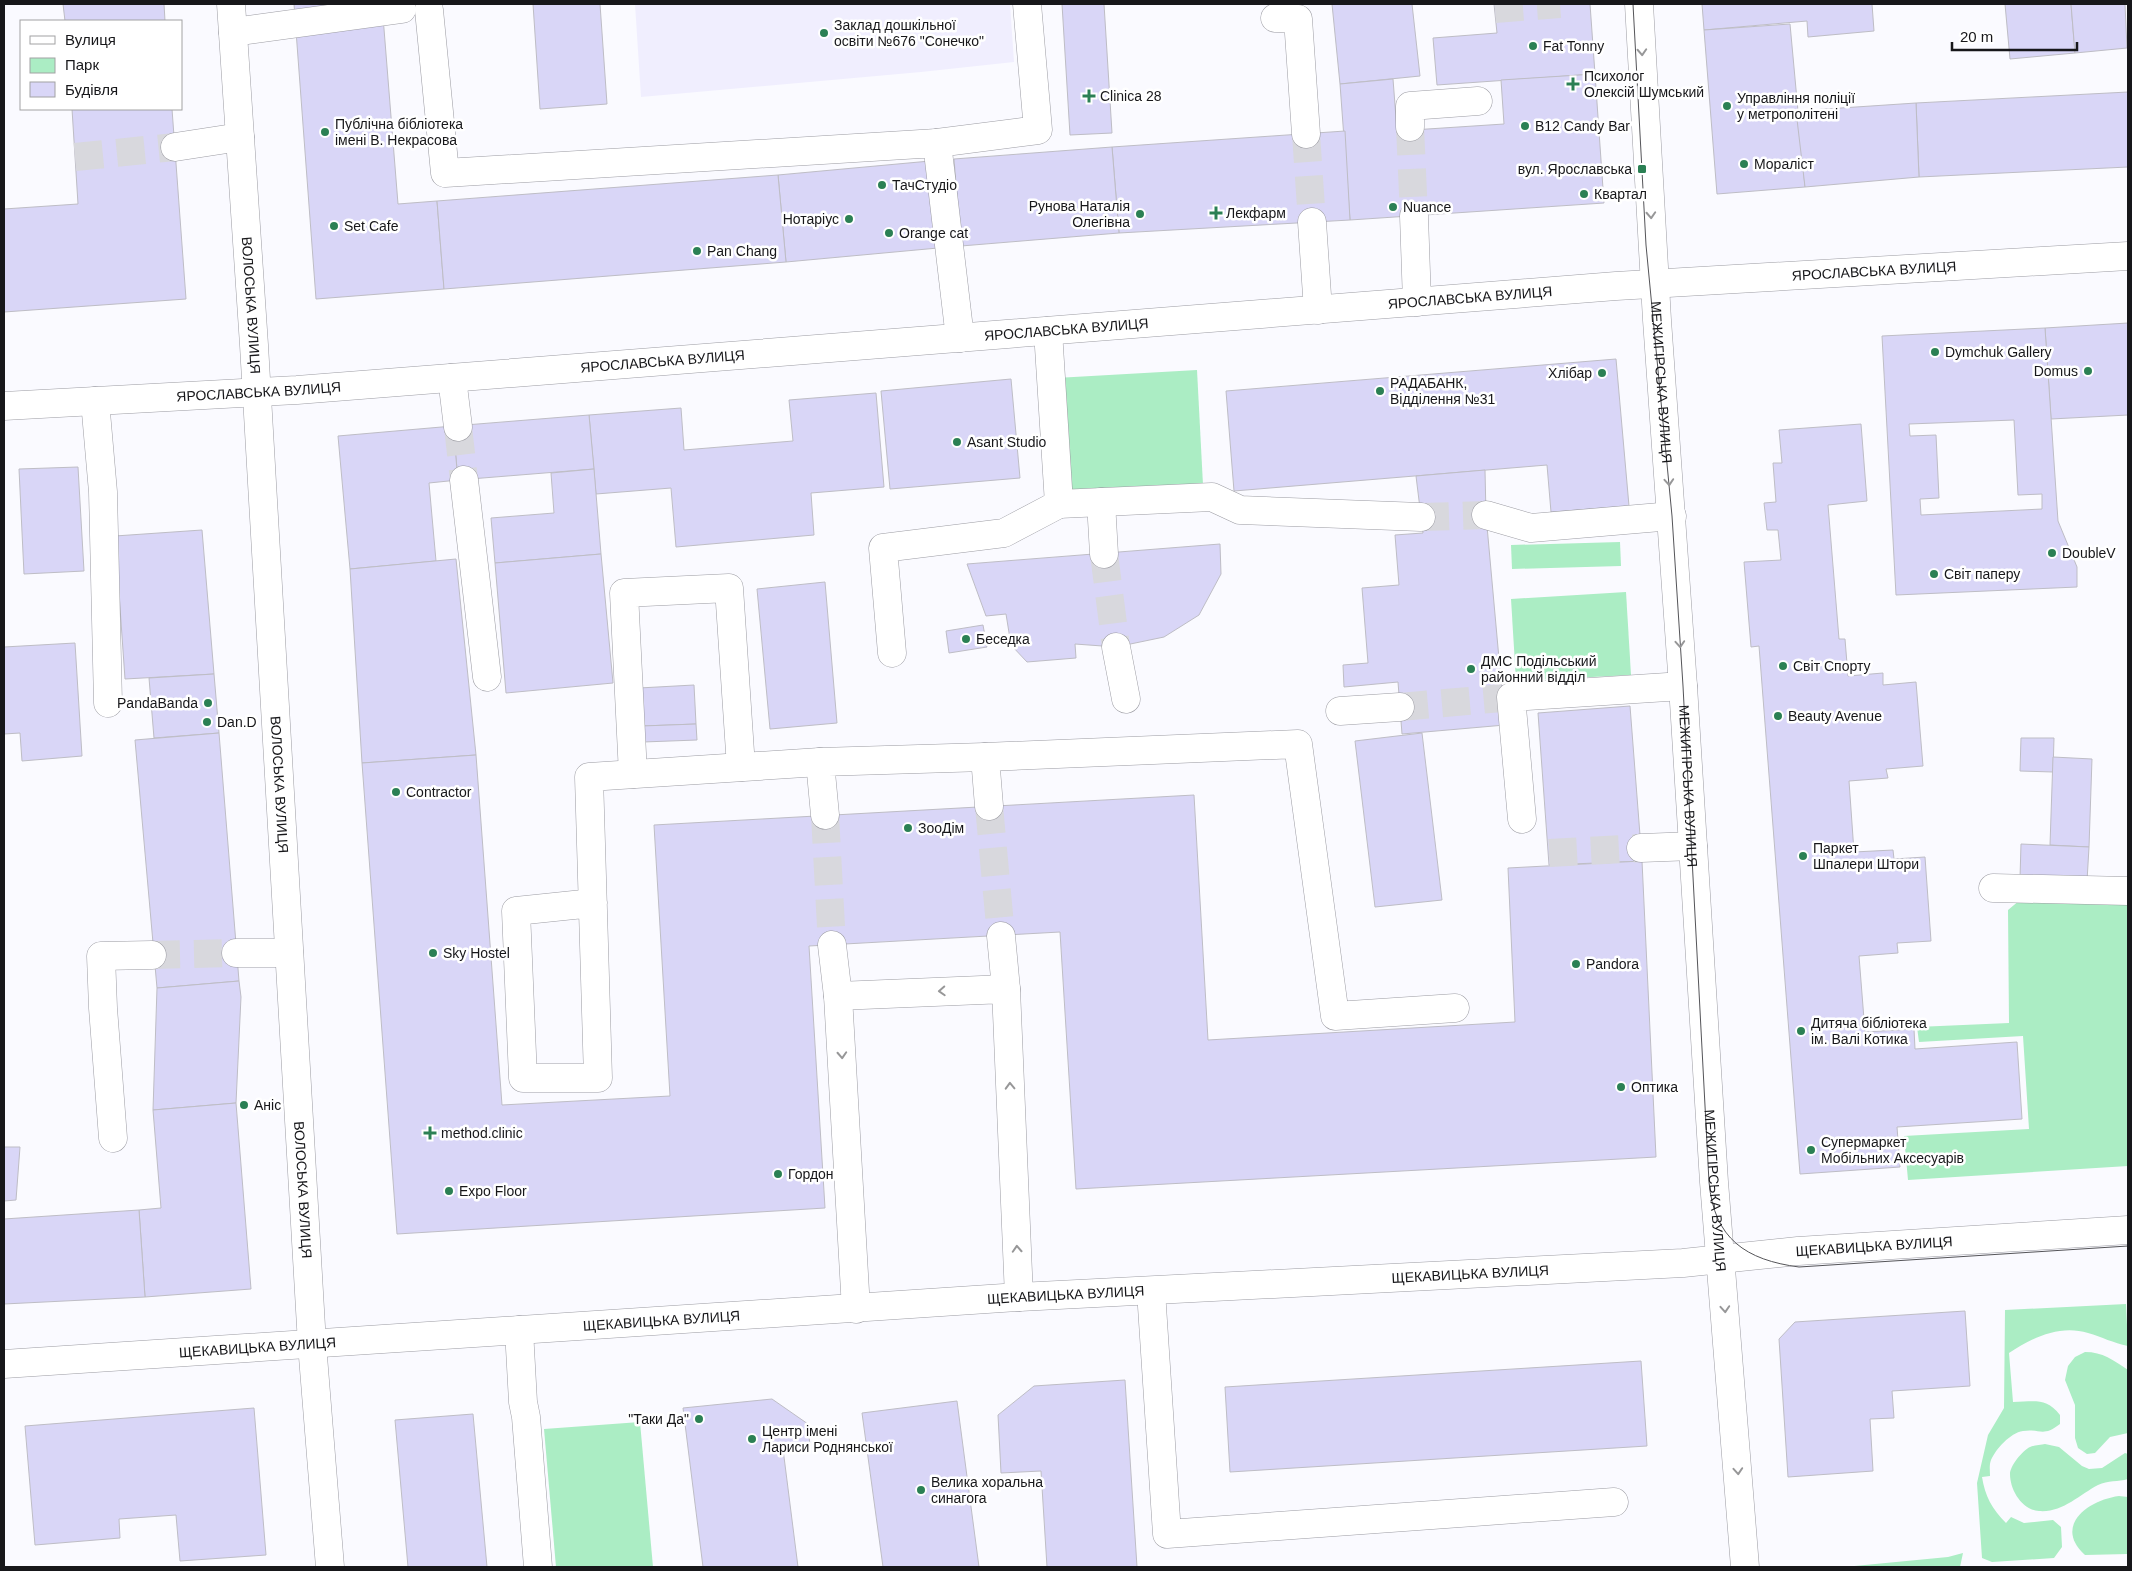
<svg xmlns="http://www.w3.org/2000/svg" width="2132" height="1571" font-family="Helvetica,sans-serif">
  <rect width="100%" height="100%" fill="#fafaff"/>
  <polygon fill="#f0eefe" points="635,4 1010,4 1014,62 921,72 641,97"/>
  <g fill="#abedc4">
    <polygon points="1197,370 1203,485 1063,493 1056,378"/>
    <polygon points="1620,542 1621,566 1512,569 1511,545"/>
    <polygon points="1626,592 1631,675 1516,681 1511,599"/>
    <polygon points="2020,900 2128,903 2128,1166 1908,1180 1904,1136 2029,1129 2023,1036 1919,1042 1917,1027 2009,1023 2008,910"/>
    <path d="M 2126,1304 L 2128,1346 C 2113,1343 2102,1337 2088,1333 C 2060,1324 2031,1338 2009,1353 L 2013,1402 C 2034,1402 2046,1397 2060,1415 L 2060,1424 C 2042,1438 2040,1428 2023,1431 C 2010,1433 1996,1449 1991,1460 C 1989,1465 1990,1471 1990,1476 L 1982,1477 C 1985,1496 1992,1509 2006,1523 L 2011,1517 L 2024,1523 L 2053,1520 L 2061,1527 L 2062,1547 L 2054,1558 L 1992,1562 L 1982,1558 L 1977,1483 L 1988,1435 L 2004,1408 L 2005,1310 Z"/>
    <path d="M 2085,1352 C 2103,1352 2113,1360 2128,1370 L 2128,1433 L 2110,1437 L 2095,1453 L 2087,1454 L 2078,1448 L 2075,1438 L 2075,1405 L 2065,1380 L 2068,1366 L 2075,1357 Z"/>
    <polygon points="640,1422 653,1567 556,1567 544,1429"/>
    <path d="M 2045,1444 L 2059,1447 L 2082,1466 L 2089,1469 L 2102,1468 L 2125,1453 L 2128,1454 L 2128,1479 C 2118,1482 2108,1480 2098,1485 C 2079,1495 2062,1513 2039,1511 C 2022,1510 2010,1490 2010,1474 C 2010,1466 2022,1451 2030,1447 C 2034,1445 2041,1445 2045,1444 Z"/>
    <path d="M 2119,1496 L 2128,1497 L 2128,1554 L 2085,1555 C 2053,1526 2088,1500 2119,1496 Z"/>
    <polygon points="1963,1553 1960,1567 1844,1567 1948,1557"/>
  </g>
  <g fill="#d9d6f7" stroke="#bebdc5" fill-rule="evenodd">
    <polygon points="63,4 164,4 165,21 65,21"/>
    <polygon points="294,4 382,4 398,204 437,201 444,289 316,299"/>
    <polygon points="533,4 600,4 607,104 540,109"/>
    <polygon points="1062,4 1104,4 1112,133 1070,135"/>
    <polygon points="1332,4 1412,4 1420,76 1340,84"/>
    <polygon points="1494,4 1590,4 1595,74 1437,85 1433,38 1497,33"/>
    <polygon points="1702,4 1872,4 1874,31 1808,37 1807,21 1704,30"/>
    <polygon points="2005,4 2071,4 2075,53 2010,59"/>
    <polygon points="2071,4 2125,4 2127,48 2075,53"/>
    <polygon points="1790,24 1805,187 1717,194 1704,30"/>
    <polygon points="1595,74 1604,203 1350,220 1340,84 1393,79 1397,131 1504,124 1501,80"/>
    <polygon points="2128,92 2128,167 1919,177 1916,103"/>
    <polygon points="1916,103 1919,177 1805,187 1796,111"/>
    <polygon points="72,109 172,109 186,299 4,312 4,209 78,204"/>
    <polygon points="1345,131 1350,220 1119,233 1112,147"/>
    <polygon points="1112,147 1119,233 961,246 954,159"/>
    <polygon points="930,161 938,248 786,262 778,175"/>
    <polygon points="778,175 786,262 444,289 437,201"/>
    <polygon points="2128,323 2128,415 2051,419 2045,328"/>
    <path d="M 2045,328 L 2058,521 L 2077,567 L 2077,587 L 1896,595 L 1882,336 ZM 2014,420 L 2018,495 L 2042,494 L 2042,509 L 1921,515 L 1920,499 L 1939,498 L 1936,435 L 1910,436 L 1909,424 Z"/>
    <polygon points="1616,359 1629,506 1551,512 1547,465 1234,491 1226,391"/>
    <polygon points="1011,379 1020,478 890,489 881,391"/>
    <polygon points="876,393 884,487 811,493 814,535 676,547 671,488 596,494 589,415 681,408 684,450 793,441 789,400"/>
    <polygon points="589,415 594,469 458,480 453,426"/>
    <polygon points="1861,424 1867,501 1828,505 1839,639 1845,639 1848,676 1883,673 1883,685 1916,682 1923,766 1886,769 1888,778 1849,781 1854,852 1893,850 1894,859 1925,857 1931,941 1897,943 1898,953 1859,956 1865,1032 1914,1029 1915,1049 2017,1042 2022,1119 1897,1127 1900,1167 1800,1174 1759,646 1751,647 1744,562 1781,560 1778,530 1767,530 1764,503 1776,502 1773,463 1782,463 1779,430"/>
    <polygon points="453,426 458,480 429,483 436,561 350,569 338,436"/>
    <polygon points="78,467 84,571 24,574 19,469"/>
    <polygon points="594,469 601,554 495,563 491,518 554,513 551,473"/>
    <polygon points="1485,470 1486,515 1505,725 1402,734 1398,682 1344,687 1343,665 1368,663 1362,588 1399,585 1395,535 1423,533 1416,476"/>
    <polygon points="202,530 214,674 125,679 115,536"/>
    <polygon points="1220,544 1221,574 1199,615 1164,637 1116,647 1075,644 1076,658 1027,662 1011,645 1006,614 986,616 967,564"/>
    <polygon points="601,554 613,683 506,693 495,563"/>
    <polygon points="456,559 476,755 362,763 350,569"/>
    <polygon points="825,582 837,723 770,729 757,589"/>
    <polygon points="983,625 987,647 949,653 946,631"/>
    <polygon points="75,643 82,756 22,761 20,733 4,734 4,647"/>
    <polygon points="214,674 219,733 154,738 149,678"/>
    <polygon points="694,685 696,724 642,726 639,688"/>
    <polygon points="1630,706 1642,861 1549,865 1538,713"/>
    <polygon points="696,724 697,740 643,742 642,726"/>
    <polygon points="219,733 239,981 157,988 135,740"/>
    <polygon points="1422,733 1442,900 1375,907 1355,741"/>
    <polygon points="2021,738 2054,738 2053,772 2020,771"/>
    <polygon points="476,755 502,1105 670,1096 654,825 1194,795 1208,1040 1515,1022 1508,868 1642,861 1656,1157 1076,1189 1060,932 809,946 825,1208 397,1234 362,763"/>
    <polygon points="2053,757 2092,759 2089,847 2050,845"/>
    <polygon points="2021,844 2089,847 2087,881 2020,878"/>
    <polygon points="239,981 241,997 236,1103 153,1110 157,988"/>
    <polygon points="236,1103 251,1289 145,1297 139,1210 161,1208 153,1110"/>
    <polygon points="4,1147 20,1147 16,1200 4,1201"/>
    <polygon points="139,1210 145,1297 4,1304 4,1219"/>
    <polygon points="1965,1311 1970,1386 1892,1391 1894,1418 1870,1419 1873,1471 1788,1477 1779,1339 1795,1322"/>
    <polygon points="1641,1361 1647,1446 1230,1472 1225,1387"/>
    <polygon points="1125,1380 1137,1567 1047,1567 1041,1471 1001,1473 998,1415 1034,1386"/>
    <polygon points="772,1399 808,1424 810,1446 783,1449 798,1567 703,1567 683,1408"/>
    <polygon points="957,1401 979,1567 883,1567 862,1413"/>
    <polygon points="254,1408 266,1555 180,1561 176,1515 119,1519 120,1538 35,1545 25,1426"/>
    <polygon points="473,1414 487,1567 408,1567 395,1420"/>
  </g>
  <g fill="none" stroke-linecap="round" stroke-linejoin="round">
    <g stroke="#d8d8dd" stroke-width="28" stroke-dasharray="28 14" stroke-linecap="butt">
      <polyline points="1495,9 1560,4"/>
      <polyline points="1410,127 1414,216"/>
      <polyline points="1306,134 1312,222"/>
      <polyline points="75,157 175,147"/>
      <polyline points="458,427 464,480"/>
      <polyline points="1421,517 1486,515"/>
      <polyline points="1104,554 1116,647"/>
      <polyline points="1400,707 1502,698"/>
      <polyline points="989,806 1001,936"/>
      <polyline points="825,815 832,945"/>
      <polyline points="1549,853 1641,848"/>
      <polyline points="152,955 236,953"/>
    </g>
    <defs>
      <g id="minor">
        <path id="s1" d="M 231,4 L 254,345 L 312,1344 L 330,1567"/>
        <path id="s2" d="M 1639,4 L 1657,320 L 1683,686 L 1714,1182 L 1745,1567"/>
        <polyline points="429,10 445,173 937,143 960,338"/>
        <polyline points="1275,18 1298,19 1306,134"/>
        <polyline points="233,32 402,9"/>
        <polyline points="1410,127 1410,106 1478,101"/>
        <polyline points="937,143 1038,130 1027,4"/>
        <polyline points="175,147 240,137"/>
        <polyline points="1414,216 1417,302"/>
        <polyline points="1312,222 1318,310"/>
        <polyline points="1048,331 1059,504 1212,497 1240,510 1421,517"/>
        <polyline points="452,378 458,427"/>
        <polyline points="95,401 103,492 108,703"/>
        <path id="s3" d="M 4,406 L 297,390 L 1616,286 L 2128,256"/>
        <polyline points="464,480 487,677"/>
        <polyline points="1101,502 1104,554"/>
        <polyline points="1486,515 1531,528 1672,516"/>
        <polyline points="1116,647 1126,699"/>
        <polyline points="892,653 883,548 1004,533 1059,504"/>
        <polyline points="1340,711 1400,707"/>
        <polyline points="633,774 624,593 729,588 741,767"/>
        <polyline points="989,806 985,757 1298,744 1335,1016 1455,1008"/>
        <polyline points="825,815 820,762 985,757"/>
        <polyline points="1522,819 1511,697 1683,686"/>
        <polyline points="1641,848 1693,846"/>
        <polyline points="1993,888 2128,891"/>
        <polyline points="593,903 516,911 523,1078 598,1078 589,777 820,762"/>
        <polyline points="1001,936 1006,989"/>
        <polyline points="832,945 838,996"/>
        <polyline points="236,953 289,953"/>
        <polyline points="113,1138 103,1008 101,956 152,955"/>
        <polyline points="1151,1291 1167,1534 1614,1502"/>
        <polyline points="856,1309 838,996 1006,989 1019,1297"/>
        <polyline points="519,1330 523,1402 526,1417 538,1567"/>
        <path id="s4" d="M 4,1364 L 1019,1297 L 1683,1263 L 1798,1251 L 2128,1230"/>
      </g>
    </defs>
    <use href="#minor" stroke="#9c9ca3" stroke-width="29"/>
    <use href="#minor" stroke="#fff" stroke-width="28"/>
    <path stroke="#545458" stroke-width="1" id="s5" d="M 1633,4 L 1646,245 L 1672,516 L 1683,686 L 1709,1182 C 1714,1239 1746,1260 1799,1267 L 2128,1246"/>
  </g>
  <defs><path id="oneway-chevron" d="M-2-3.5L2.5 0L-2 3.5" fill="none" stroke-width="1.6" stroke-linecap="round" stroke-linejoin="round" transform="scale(1.25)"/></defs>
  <g stroke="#979798">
    <use href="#oneway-chevron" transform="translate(1642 52) rotate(87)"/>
    <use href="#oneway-chevron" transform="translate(1651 215) rotate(87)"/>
    <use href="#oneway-chevron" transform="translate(1669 482) rotate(86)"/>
    <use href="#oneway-chevron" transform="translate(1680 644) rotate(86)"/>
    <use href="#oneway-chevron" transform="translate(942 991) rotate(177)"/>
    <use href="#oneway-chevron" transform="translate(842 1055) rotate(87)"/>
    <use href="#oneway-chevron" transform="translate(1010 1086) rotate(-92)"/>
    <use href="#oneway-chevron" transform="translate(1017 1249) rotate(-93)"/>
    <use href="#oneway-chevron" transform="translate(1725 1309) rotate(86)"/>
    <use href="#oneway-chevron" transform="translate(1738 1471) rotate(86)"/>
  </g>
  <g fill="#2b8054" stroke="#fff" stroke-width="2">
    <circle cx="824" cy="33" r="5"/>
    <circle cx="1533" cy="46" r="5"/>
    <path d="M1570.5 76.5h5v5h5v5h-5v5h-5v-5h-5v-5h5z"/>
    <path d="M1086.5 88.5h5v5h5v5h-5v5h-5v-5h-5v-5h5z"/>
    <circle cx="1727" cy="106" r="5"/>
    <circle cx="1525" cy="126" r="5"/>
    <circle cx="325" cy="132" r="5"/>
    <circle cx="1744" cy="164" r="5"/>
    <rect x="1637" y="164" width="10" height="10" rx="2.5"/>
    <circle cx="882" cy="185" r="5"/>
    <circle cx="1584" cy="194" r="5"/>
    <circle cx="1393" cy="207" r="5"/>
    <path d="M1213.5 205.5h5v5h5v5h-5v5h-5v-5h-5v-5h5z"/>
    <circle cx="1140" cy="214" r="5"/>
    <circle cx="849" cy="219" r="5"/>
    <circle cx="334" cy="226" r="5"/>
    <circle cx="889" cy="233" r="5"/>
    <circle cx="697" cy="251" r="5"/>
    <circle cx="1935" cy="352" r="5"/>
    <circle cx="2088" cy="371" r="5"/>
    <circle cx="1602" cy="373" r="5"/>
    <circle cx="1380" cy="391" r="5"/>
    <circle cx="957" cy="442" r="5"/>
    <circle cx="2052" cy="553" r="5"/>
    <circle cx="1934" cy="574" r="5"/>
    <circle cx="966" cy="639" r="5"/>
    <circle cx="1783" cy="666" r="5"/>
    <circle cx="1471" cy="669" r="5"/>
    <circle cx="208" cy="703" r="5"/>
    <circle cx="1778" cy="716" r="5"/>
    <circle cx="207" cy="722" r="5"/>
    <circle cx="396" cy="792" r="5"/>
    <circle cx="908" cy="828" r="5"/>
    <circle cx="1803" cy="856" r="5"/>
    <circle cx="433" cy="953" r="5"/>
    <circle cx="1576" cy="964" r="5"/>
    <circle cx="1801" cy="1031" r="5"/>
    <circle cx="1621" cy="1087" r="5"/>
    <circle cx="244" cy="1105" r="5"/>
    <path d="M427.5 1125.5h5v5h5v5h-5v5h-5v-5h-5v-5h5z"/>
    <circle cx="1811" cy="1150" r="5"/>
    <circle cx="778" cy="1174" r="5"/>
    <circle cx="449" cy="1191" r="5"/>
    <circle cx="699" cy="1419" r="5"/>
    <circle cx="752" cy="1439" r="5"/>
    <circle cx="921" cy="1490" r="5"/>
  </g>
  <g text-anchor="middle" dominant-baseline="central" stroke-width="5" stroke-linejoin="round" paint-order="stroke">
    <g font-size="14" fill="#17171a" stroke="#fff" text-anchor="start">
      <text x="834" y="25">Заклад дошкільної<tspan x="834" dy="16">освіти №676 "Сонечко"</tspan></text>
      <text x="1543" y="46">Fat Tonny</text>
      <text x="1584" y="76">Психолог<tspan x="1584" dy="16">Олексій Шумський</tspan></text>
      <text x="1100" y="96">Clinica 28</text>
      <text x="1737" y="98">Управління поліції<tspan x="1737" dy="16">у метрополітені</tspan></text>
      <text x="335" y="124">Публічна бібліотека<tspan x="335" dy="16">імені В. Некрасова</tspan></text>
      <text x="1535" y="126">B12 Candy Bar</text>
      <text x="1754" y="164">Мораліст</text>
      <text x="1632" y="169" text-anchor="end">вул. Ярославська</text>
      <text x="892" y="185">ТачСтудiо</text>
      <text x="1594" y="194">Квартал</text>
      <text x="1130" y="206" text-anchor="end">Рунова Наталія<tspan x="1130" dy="16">Олегівна</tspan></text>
      <text x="1403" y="207">Nuance</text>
      <text x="1226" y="213">Лекфарм</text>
      <text x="839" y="219" text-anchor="end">Нотаріус</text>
      <text x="344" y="226">Set Cafe</text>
      <text x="899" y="233">Orange cat</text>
      <text x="707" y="251">Pan Chang</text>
      <text x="1945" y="352">Dymchuk Gallery</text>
      <text x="2078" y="371" text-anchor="end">Domus</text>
      <text x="1592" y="373" text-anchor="end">Хлібар</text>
      <text x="1390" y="383">РАДАБАНК,<tspan x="1390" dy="16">Відділення №31</tspan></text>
      <text x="967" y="442">Asant Studio</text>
      <text x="2062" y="553">DoubleV</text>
      <text x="1944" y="574">Світ паперу</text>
      <text x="976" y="639">Беседка</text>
      <text x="1481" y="661">ДМС Подільський<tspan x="1481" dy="16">районний відділ</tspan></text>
      <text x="1793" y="666">Світ Спорту</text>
      <text x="198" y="703" text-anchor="end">PandaBanda</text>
      <text x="1788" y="716">Beauty Avenue</text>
      <text x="217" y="722">Dan.D</text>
      <text x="406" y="792">Contractor</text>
      <text x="918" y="828">ЗооДім</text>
      <text x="1813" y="848">Паркет<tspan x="1813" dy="16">Шпалери Штори</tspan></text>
      <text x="443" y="953">Sky Hostel</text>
      <text x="1586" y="964">Pandora</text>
      <text x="1811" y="1023">Дитяча бібліотека<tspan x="1811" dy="16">ім. Валі Котика</tspan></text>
      <text x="1631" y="1087">Оптика</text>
      <text x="254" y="1105">Аніс</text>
      <text x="441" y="1133">method.clinic</text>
      <text x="1821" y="1142">Супермаркет<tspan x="1821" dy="16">Мобільних Аксесуарів</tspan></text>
      <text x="788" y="1174">Гордон</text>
      <text x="459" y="1191">Expo Floor</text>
      <text x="689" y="1419" text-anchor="end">"Таки Да"</text>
      <text x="762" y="1431">Центр імені<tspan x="762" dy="16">Лариси Роднянської</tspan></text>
      <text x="931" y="1482">Велика хоральна<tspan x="931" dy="16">синагога</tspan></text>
    </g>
    <g font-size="14" fill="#17171a" stroke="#fff">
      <text stroke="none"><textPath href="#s3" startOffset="1875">ЯРОСЛАВСЬКА ВУЛИЦЯ</textPath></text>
      <text stroke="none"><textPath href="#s3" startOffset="1470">ЯРОСЛАВСЬКА ВУЛИЦЯ</textPath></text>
      <text stroke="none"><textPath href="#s1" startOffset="302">ВОЛОСЬКА ВУЛИЦЯ</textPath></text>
      <text stroke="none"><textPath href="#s3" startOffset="1065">ЯРОСЛАВСЬКА ВУЛИЦЯ</textPath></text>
      <text stroke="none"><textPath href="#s3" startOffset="660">ЯРОСЛАВСЬКА ВУЛИЦЯ</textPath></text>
      <text stroke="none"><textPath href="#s2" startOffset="379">МЕЖИГІРСЬКА ВУЛИЦЯ</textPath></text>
      <text stroke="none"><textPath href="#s3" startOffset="255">ЯРОСЛАВСЬКА ВУЛИЦЯ</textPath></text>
      <text stroke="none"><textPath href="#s1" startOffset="782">ВОЛОСЬКА ВУЛИЦЯ</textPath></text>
      <text stroke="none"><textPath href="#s5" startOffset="784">МЕЖИГІРСЬКА ВУЛИЦЯ</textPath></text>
      <text stroke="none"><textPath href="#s1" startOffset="1188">ВОЛОСЬКА ВУЛИЦЯ</textPath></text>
      <text stroke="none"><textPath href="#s2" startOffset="1189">МЕЖИГІРСЬКА ВУЛИЦЯ</textPath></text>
      <text stroke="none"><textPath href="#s4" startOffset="1874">ЩЕКАВИЦЬКА ВУЛИЦЯ</textPath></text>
      <text stroke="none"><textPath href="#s4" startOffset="1469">ЩЕКАВИЦЬКА ВУЛИЦЯ</textPath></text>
      <text stroke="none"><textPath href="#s4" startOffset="1064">ЩЕКАВИЦЬКА ВУЛИЦЯ</textPath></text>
      <text stroke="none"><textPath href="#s4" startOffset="659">ЩЕКАВИЦЬКА ВУЛИЦЯ</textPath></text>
      <text stroke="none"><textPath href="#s4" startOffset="254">ЩЕКАВИЦЬКА ВУЛИЦЯ</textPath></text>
    </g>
  </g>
  <rect width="2132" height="1571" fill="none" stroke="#17171a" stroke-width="10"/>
  <rect x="20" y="20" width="162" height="90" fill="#ffffff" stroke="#a2a2a3"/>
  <rect x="30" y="36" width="25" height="8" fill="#ffffff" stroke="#a2a2a3"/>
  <text x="65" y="45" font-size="15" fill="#17171a">Вулиця</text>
  <rect x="30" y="58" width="25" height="15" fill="#abedc4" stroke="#a2a2a3"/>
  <text x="65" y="70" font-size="15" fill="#17171a">Парк</text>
  <rect x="30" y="82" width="25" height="15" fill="#d9d6f7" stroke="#a2a2a3"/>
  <text x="65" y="95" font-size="15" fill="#17171a">Будівля</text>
  <path d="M1952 42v8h125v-8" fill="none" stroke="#17171a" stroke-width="2.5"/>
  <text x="1960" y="42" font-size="15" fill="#17171a" stroke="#ffffff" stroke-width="4" paint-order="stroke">20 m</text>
</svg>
